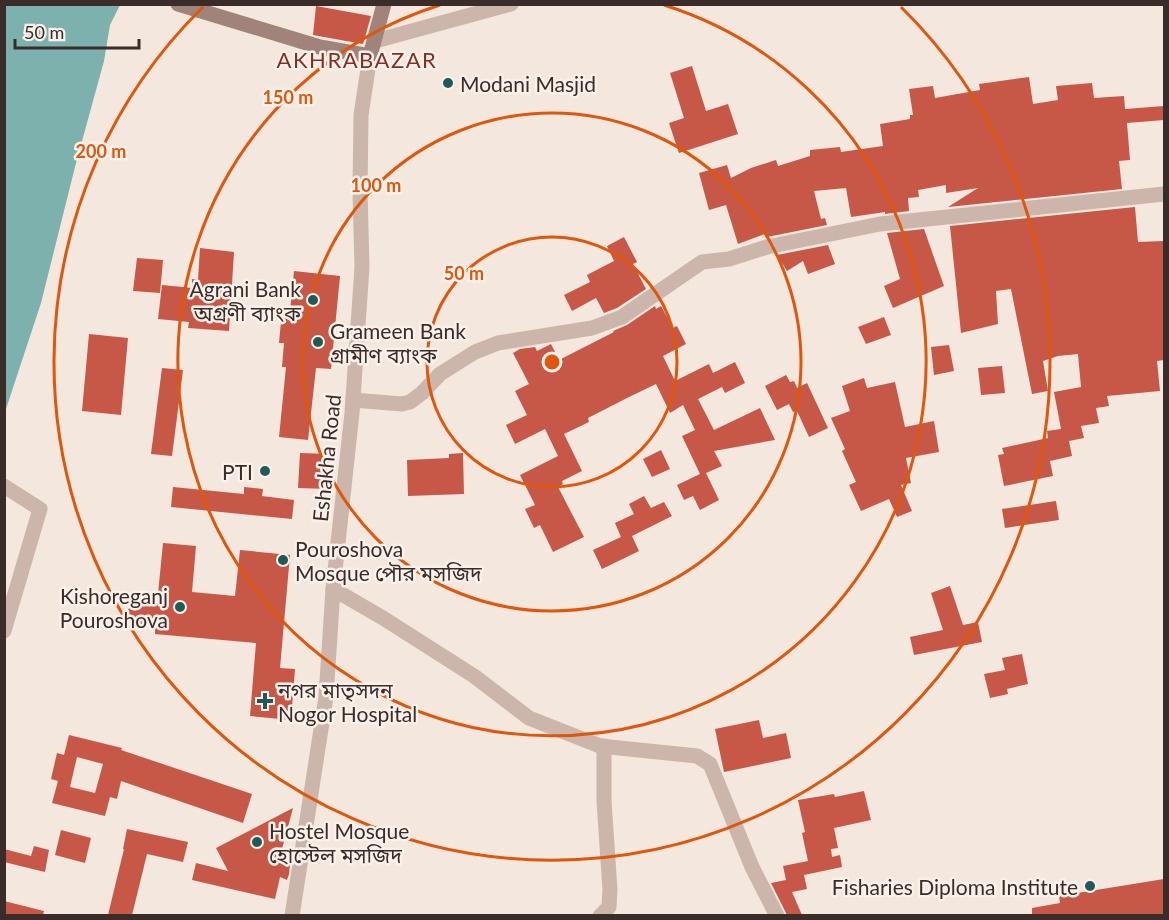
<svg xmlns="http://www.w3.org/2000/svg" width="1169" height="920" font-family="Lato,'Noto Sans Bengali',sans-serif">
  <rect width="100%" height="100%" fill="#f3e7de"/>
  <polygon fill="#7db1ad" points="5,4 120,5 110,25 104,61 76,163 41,303 5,412"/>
  <g fill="#c75848" fill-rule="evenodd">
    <polygon points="316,6 371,16 363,44 313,35"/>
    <polygon points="692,66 706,111 728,104 738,134 679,153 669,123 684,118 670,73"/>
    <polygon points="1029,77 1033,104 1058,100 1056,86 1092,83 1094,98 1124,96 1125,109 1164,106 1164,120 1127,123 1130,160 1119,161 1122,189 948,207 978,188 946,193 946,185 918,190 919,197 908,198 909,211 885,214 885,212 851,217 846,188 814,191 821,219 825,218 827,225 767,237 765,234 738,244 726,205 709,210 699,173 727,165 731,178 751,168 776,160 778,166 810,156 810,150 840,147 841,152 883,146 880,124 910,119 910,115 913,115 909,89 933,86 935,98 980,90 979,84"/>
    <polygon points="1135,207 1138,242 1164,241 1164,360 1157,361 1160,391 1107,396 1109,406 1096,408 1099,423 1081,426 1084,438 1069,441 1072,456 1050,461 1053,476 1004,486 998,455 1004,454 1002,448 1048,438 1047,431 1061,429 1054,392 1081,387 1078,354 1058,356 1043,361 1048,391 1032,394 1011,289 996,291 998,324 961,333 950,226"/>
    <polygon points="924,229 944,286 893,308 884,286 900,279 887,233"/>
    <polygon points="624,237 637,262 633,264 646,289 617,308 604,313 596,298 572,311 564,295 590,282 587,275 614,261 607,246"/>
    <polygon points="828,245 835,264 808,274 803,261 787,271 777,255"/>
    <polygon points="200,248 234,252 229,331 188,328 189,322 158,319 162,285 192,288 192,279 198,280"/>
    <polygon points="137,258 163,260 160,293 133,291"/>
    <polygon points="294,271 340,276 331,369 316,368 308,440 279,437 286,367 282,367 284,343 279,343 282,311 290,312"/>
    <polygon points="655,306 656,309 661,306 673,328 677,326 686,344 663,356 675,381 709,364 713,373 735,362 745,383 725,393 722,387 698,399 714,430 760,408 775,440 714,451 722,466 706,473 719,500 700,510 693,496 684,500 677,485 700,474 682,436 695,430 683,405 670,413 656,384 627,398 588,418 589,422 564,434 582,471 562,481 563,484 558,487 584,537 553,552 540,525 534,528 525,509 535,505 520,475 558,456 545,429 515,444 506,425 527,415 515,391 529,384 513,353 520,349 535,347 537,351 551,344 559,360 614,332 613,331 627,325"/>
    <polygon points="884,317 891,335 866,344 858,327"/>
    <polygon points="89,334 128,338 121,415 82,411"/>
    <polygon points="949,345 954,371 934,375 931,347"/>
    <polygon points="1002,366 1005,393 981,395 978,368"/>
    <polygon points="162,368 183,370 172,456 151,454"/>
    <polygon points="786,375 790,382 794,381 797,388 807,383 828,428 809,437 797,411 793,412 789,404 777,410 765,386"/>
    <polygon points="864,378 867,388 895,382 905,427 934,421 939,452 906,458 911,483 901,485 912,511 897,517 889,499 861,511 849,485 856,482 842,451 845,449 831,418 850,411 842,386"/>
    <polygon points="661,450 670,469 652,477 643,459"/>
    <polygon points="300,453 330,454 328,489 298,488"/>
    <polygon points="463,453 464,494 408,496 407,460 449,458 449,454"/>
    <polygon points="173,487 244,494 244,487 263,489 262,496 294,500 292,519 171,507"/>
    <polygon points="644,496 651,508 664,502 672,516 632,536 639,551 602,569 593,550 621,537 615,523 634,514 629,504"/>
    <polygon points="1056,501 1059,520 1005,528 1002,509"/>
    <polygon points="163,543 196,546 192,592 235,596 240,550 290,555 280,668 295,669 291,720 250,716 256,643 155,634 155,627 119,623 134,601 157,604"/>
    <polygon points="950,586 963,625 978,622 982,642 914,655 910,637 943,630 931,593"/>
    <polygon points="1022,654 1028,684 1007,689 1008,694 990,698 984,674 1005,670 1002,658"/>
    <polygon points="759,720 763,738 786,733 791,758 724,772 715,729"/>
    <path d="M 69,735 L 122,748 L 121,750 L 252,794 L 243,823 L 121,781 L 117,799 L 110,797 L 105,816 L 52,803 L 58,781 L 51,779 L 57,753 L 64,755 ZM 77,757 L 103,764 L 95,793 L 70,787 Z"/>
    <polygon points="864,791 871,820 834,828 838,848 831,849 832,857 840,855 842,867 804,875 807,889 792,892 802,915 787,915 771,883 786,880 783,866 808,861 802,833 805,832 798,800 834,794 835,797"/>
    <polygon points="293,808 279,860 290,864 289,874 287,880 280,877 275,899 192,880 196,863 228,871 216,848"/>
    <polygon points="127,829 188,842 183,862 147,854 132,915 108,915 124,849 123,849"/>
    <polygon points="61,830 91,838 85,863 55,855"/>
    <polygon points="34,846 49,850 45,872 4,862 4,849 31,856"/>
    <polygon points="1164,879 1164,915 1032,915 1032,908 1060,903 1059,896"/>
    <polygon points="4,901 44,911 43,915 4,915"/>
  </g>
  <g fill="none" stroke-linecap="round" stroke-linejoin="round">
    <g stroke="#ccb5aa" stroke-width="15">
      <polyline points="375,41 511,4"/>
      <polyline points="353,400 402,404 410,402 422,393 440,374 475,352 498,343 592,328 622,317 702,262 729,259 767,247 880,224 1164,194"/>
      <polyline points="4,486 40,509 4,631"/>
      <polyline points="600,916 609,907 610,890 604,801 604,746"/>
    </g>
    <g stroke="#ccb5aa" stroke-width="15">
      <polyline points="333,589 383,618 474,676 529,718 600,746 697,756 710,764 752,867 777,916"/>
      <polyline points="292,916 326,697 333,589 352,413 362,267 360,191 361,115 370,56"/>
    </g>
    <polyline stroke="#a0847b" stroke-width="15" points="178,4 320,47 370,56 384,4"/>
  </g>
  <g fill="none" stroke="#df570d" stroke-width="3">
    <circle cx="552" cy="362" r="125"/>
    <circle cx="552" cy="362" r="249"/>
    <path d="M664 5A374 374 0 1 1 440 5"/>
    <path d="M901 7A498 498 0 1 1 203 7"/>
  </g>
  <g fill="#1e5b58" stroke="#faf1eb" stroke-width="2">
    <circle cx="448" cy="83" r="6"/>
    <circle cx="313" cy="300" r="6"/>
    <circle cx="318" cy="342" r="6"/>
    <circle cx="265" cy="471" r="6"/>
    <circle cx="283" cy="560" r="6"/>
    <circle cx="180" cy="607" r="6"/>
    <path d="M262 692h6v6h6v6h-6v6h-6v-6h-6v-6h6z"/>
    <circle cx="257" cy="842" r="6"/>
    <circle cx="1090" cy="886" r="6"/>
  </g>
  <g text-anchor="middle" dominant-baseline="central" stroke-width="5" stroke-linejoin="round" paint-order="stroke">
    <g font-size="21" fill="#392c29" stroke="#faf1eb" text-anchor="start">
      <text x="460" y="83">Modani Masjid</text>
      <text x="301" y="288" text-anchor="end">Agrani Bank<tspan x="301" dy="24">অগ্রণী ব্যাংক</tspan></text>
      <text x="330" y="330">Grameen Bank<tspan x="330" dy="24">গ্রামীণ ব্যাংক</tspan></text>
      <text x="253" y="471" text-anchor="end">PTI</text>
      <text x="295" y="548">Pouroshova<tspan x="295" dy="24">Mosque পৌর মসজিদ</tspan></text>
      <text x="168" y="595" text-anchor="end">Kishoreganj<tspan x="168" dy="24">Pouroshova</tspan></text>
      <text x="278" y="689">নগর মাতৃসদন<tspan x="278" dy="24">Nogor Hospital</tspan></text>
      <text x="269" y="830">Hostel Mosque<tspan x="269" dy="24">হোস্টেল মসজিদ</tspan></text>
      <text x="1078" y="886" text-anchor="end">Fisharies Diploma Institute</text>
    </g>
    <g font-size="21" fill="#392c29" stroke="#faf1eb">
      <text transform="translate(326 458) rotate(-84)">Eshakha Road</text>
    </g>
    <g font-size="22" letter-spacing="1.5" fill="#892d21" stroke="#faf1eb">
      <text x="357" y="59">AKHRABAZAR</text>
    </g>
  </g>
  <circle cx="552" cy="362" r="9" fill="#df570d" stroke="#faf1eb" stroke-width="3"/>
  <g font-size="18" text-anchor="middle" font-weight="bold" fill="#df570d" stroke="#faf1eb" stroke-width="5" stroke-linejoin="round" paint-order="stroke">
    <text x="288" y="104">150 m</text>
    <text x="101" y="158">200 m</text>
    <text x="376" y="192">100 m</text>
    <text x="464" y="280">50 m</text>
  </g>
  <rect width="1169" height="920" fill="none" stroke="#392c29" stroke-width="12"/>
  <path d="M15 39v9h124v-9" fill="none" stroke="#392c29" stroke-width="3"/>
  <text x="24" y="39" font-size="18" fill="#392c29" stroke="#faf1eb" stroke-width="4.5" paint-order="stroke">50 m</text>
</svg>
